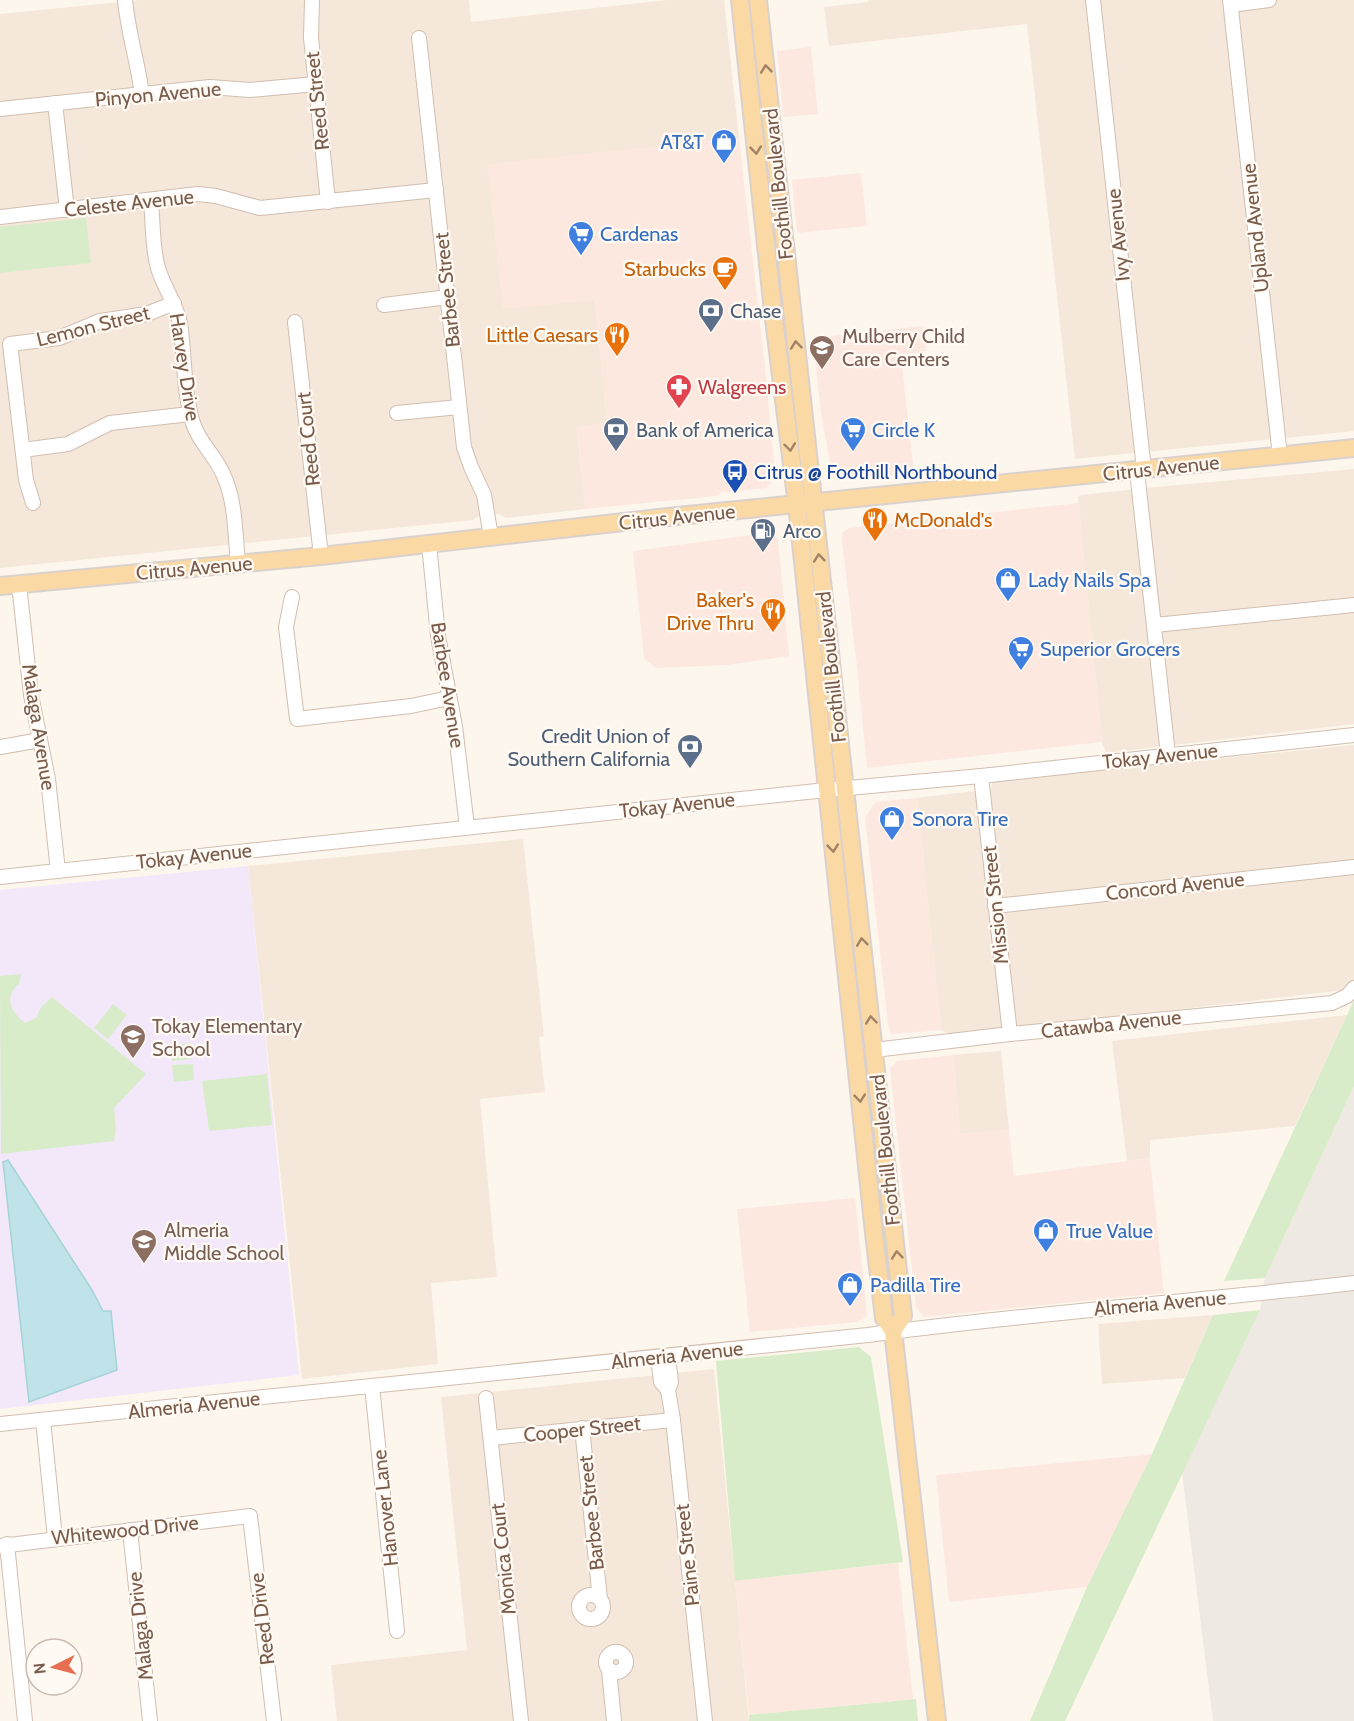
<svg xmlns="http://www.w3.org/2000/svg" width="1354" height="1721" font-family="Cabin,sans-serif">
  <rect width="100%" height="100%" fill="#fdf6ec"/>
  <g fill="#f5e8da">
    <polygon points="140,0 469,0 471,22 667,0 724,0 739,138 487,165 595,299 607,423 577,428 585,509 506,518 499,514 479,516 473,520 0,568 0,14"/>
    <polygon points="869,0 1354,0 1354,431 1075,459 1027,24 829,46 824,7 868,2"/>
    <polygon points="1354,469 1354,724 1106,753 1102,742 1078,497 1081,495 1156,487"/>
    <polygon points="1354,745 1354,989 1173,1010 950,1034 941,1030 917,798 991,789 993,781"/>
    <polygon points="523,839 544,1036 539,1037 545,1092 480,1099 497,1277 431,1283 438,1364 302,1379 248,866"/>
    <polygon points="1347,1015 1295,1126 1150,1140 1150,1158 1127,1161 1112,1041"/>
    <polygon points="1001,1051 1009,1130 960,1134 953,1055"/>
    <polygon points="1213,1315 1185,1378 1102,1384 1098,1324"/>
    <polygon points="714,1369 749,1721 337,1721 331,1665 467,1650 441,1397"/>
  </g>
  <g fill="#fde8e0">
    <polygon points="811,47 818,114 783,117 777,51"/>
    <polygon points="739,138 766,377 775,476 767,488 723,492 716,496 585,509 577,427 607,423 595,300 503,309 487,164"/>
    <polygon points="861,173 867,226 797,233 792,180"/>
    <polygon points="923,326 926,351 901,355 914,474 833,478 821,414 813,338"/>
    <polygon points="1079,503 1102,742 867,768 857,667 842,541 843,532 849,528"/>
    <polygon points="766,533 774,535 778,539 789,656 727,665 656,668 644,659 633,551"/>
    <polygon points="917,798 941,1030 891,1034 888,1024 865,817 876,802"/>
    <polygon points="953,1055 960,1134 1009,1130 1014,1176 1150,1158 1164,1293 924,1317 916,1307 890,1069 897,1061"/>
    <polygon points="855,1198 867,1316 857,1322 750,1332 737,1209"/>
    <polygon points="1152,1454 1087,1587 949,1602 936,1475"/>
    <polygon points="898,1563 913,1699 749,1715 735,1581"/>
  </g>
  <polygon fill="#efe9e4" points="1354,1086 1354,1721 1213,1721 1182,1472 1260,1310 1265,1278"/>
  <polygon fill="#f3e8fa" points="248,866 299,1375 0,1409 0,890"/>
  <g fill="#d8ecc9">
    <polygon points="86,218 91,263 0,273 0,227"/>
    <path d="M 21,974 L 19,984 C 3,997 11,1012 25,1023 L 36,1018 L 41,1007 L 52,997 L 146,1074 L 114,1108 L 116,1130 L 114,1141 L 1,1154 L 0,976 Z"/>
    <polygon points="1354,1000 1354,1086 1265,1278 1224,1281"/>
    <polygon points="113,1004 127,1015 108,1039 94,1028"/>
    <polygon points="191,1043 192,1059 172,1061 170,1045"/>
    <polygon points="193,1064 194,1080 174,1082 172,1065"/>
    <polygon points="267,1074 272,1125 209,1131 202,1081"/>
    <polygon points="1260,1310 1065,1721 1030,1721 1087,1587 1152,1454 1213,1315"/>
    <polygon points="859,1347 871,1357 903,1562 735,1581 716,1361"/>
    <polygon points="916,1699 918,1721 749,1721 749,1715"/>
  </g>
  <polygon fill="#bfe3e8" stroke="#a5d3da" stroke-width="1.5" points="8,1160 92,1290 103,1311 111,1311 117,1370 29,1402 3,1162"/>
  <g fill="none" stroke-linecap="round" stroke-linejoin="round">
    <defs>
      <g id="minor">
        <path d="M 125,0 C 128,33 138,62 142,95"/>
        <polyline points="312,0 311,38 328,202"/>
        <polyline points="1093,0 1144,470"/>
        <polyline points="1230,0 1280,456"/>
        <polyline points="1231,5 1269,0"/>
        <polyline points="419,38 464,447 471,467 484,495 491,537"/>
        <polyline points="55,103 67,210"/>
        <polyline points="0,109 210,87 250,90 316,84"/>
        <path d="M 151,200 C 153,222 152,247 158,268 C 164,288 176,303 180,323 C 185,356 183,391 193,423 C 199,443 215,455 223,474 C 236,501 235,534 238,564"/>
        <polyline points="0,217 198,194 216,196 260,208 436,190"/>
        <polyline points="384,305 448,297"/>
        <polyline points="295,322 321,556"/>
        <polyline points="397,413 459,407"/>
        <polyline points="23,450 68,444 110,423 190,414"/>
        <polyline points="1137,471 1168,755"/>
        <polyline points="33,503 26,480 10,344 59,338 100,321 147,314 174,303"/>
        <polyline points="429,544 438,636 455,726 467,827"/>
        <polyline points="19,584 31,695 48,779 58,871"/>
        <polyline points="292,597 286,627 297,719 411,706 449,698"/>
        <polyline points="1155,625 1354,605"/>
        <polyline points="0,747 40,740"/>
        <polyline points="981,776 1010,1034"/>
        <polyline points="0,877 826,790 981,776 1354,735"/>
        <polyline points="995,906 1354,867"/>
        <polyline points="874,1050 1010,1034 1332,1003 1347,996 1354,988"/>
        <polyline points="668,1356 671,1382 668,1390 673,1420 705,1721"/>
        <polyline points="658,1357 661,1382 668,1390"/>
        <polyline points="372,1386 397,1631"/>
        <polyline points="486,1398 521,1721"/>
        <polyline points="43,1420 55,1538"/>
        <path d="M 0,1424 L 868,1335 C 1030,1313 1192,1302 1354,1283"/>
        <polyline points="582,1428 600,1599"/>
        <polyline points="491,1438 673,1420"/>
        <polyline points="130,1530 150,1721"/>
        <polyline points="7,1544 25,1721"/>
        <polyline points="0,1546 250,1516 274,1721"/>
        <circle cx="591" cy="1607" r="12"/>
        <circle cx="616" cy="1662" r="10"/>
        <polyline points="609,1670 614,1721"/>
      </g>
      <g id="major">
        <polyline points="740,0 773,311 797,505 875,1242 884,1318 893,1331 895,1348 937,1721"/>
        <polyline points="758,0 903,1316 893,1331"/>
        <polyline points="0,586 321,556 668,517 1354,448"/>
      </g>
    </defs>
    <use href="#minor" stroke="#d1beb0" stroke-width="16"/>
    <use href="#major" stroke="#dad1cd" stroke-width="20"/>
    <use href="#minor" stroke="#fff" stroke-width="14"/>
    <use href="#major" stroke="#fbd9a5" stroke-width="16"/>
  </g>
  <defs><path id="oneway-chevron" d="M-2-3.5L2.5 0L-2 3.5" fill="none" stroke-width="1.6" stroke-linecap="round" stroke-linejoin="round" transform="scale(1.5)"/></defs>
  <g stroke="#a18267">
    <use href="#oneway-chevron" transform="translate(766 69) rotate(-96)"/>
    <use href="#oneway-chevron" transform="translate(756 150) rotate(84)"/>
    <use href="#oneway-chevron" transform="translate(796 345) rotate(-96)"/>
    <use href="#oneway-chevron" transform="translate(790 447) rotate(83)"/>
    <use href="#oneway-chevron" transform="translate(819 558) rotate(-96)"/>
    <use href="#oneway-chevron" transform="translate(833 848) rotate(84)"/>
    <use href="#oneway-chevron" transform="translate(862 942) rotate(-97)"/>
    <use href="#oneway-chevron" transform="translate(871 1020) rotate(-96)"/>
    <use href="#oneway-chevron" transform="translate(860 1098) rotate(84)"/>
    <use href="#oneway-chevron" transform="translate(897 1255) rotate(-96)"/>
  </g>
  <defs>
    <symbol id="shop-pin" viewBox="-11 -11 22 30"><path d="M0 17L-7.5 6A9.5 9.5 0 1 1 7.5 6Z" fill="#3f7fe0" stroke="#fffaf3"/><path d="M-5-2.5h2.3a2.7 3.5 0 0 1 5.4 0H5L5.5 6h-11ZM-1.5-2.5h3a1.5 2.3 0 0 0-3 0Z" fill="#fff"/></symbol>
    <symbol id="supermarket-pin" viewBox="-11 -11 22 30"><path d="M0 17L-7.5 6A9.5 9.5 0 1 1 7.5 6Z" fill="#3f7fe0" stroke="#fffaf3"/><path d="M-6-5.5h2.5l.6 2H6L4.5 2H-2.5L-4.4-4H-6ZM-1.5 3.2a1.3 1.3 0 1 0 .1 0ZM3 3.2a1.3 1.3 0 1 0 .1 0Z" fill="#fff"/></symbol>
    <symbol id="cafe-pin" viewBox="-11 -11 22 30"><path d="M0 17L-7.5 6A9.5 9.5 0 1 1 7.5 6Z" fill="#e8710a" stroke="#fffaf3"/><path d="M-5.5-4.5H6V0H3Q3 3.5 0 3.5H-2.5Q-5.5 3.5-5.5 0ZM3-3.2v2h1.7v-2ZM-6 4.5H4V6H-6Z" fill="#fff"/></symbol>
    <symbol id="bank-pin" viewBox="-11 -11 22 30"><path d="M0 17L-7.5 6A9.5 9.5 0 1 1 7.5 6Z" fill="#5c6f8a" stroke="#fffaf3"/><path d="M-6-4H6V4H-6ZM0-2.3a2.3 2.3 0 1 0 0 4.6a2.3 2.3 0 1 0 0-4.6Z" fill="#fff"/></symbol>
    <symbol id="restaurant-pin" viewBox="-11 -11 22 30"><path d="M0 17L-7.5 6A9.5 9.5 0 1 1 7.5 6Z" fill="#e8710a" stroke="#fffaf3"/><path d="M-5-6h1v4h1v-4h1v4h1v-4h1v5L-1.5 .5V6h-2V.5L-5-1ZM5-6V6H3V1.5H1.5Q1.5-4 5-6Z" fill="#fff"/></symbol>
    <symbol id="school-pin" viewBox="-11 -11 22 30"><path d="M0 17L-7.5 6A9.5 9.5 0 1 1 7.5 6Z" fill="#8d6e63" stroke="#fffaf3"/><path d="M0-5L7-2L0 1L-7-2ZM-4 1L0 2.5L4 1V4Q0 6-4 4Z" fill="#fff"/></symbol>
    <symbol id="pharmacy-pin" viewBox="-11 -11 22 30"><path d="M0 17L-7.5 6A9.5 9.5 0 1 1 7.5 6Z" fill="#e0444e" stroke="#fffaf3"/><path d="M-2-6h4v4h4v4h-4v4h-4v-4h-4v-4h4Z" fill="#fff"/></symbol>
    <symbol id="bus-pin" viewBox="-11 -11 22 30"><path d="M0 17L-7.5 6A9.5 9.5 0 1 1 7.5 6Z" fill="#1a4fb4" stroke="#fffaf3"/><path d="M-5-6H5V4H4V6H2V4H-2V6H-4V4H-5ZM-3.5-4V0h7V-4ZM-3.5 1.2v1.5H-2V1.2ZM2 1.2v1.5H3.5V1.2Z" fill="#fff"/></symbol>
    <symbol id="fuel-pin" viewBox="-11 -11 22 30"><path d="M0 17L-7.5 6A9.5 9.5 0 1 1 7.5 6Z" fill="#5c6f8a" stroke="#fffaf3"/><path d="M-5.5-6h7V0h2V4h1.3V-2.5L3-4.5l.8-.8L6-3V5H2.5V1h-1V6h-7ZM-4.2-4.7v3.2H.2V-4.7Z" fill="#fff"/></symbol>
  </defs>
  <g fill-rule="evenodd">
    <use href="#shop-pin" x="709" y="127" width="30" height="40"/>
    <use href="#supermarket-pin" x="566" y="219" width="30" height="40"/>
    <use href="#cafe-pin" x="710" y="254" width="30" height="40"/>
    <use href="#bank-pin" x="696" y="296" width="30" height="40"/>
    <use href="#restaurant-pin" x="602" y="320" width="30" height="40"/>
    <use href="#school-pin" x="807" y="333" width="30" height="40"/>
    <use href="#pharmacy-pin" x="664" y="372" width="30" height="40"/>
    <use href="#bank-pin" x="601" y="415" width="30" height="40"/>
    <use href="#supermarket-pin" x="838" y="415" width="30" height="40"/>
    <use href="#bus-pin" x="720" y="457" width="30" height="40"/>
    <use href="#restaurant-pin" x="860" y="505" width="30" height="40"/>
    <use href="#fuel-pin" x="748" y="516" width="30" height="40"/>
    <use href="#shop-pin" x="993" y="565" width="30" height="40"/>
    <use href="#restaurant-pin" x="758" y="596" width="30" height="40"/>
    <use href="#supermarket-pin" x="1006" y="634" width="30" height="40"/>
    <use href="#bank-pin" x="675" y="732" width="30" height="40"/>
    <use href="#shop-pin" x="877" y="804" width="30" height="40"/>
    <use href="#school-pin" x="118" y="1022" width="30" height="40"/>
    <use href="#shop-pin" x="1031" y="1216" width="30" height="40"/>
    <use href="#school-pin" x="129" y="1227" width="30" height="40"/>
    <use href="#shop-pin" x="835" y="1270" width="30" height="40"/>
  </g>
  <g text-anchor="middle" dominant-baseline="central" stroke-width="4.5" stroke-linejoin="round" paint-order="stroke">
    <g font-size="20" fill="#7a5c4d" stroke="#fffaf3">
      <text transform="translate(158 94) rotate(-5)">Pinyon Avenue</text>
      <text transform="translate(317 101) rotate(-96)">Reed Street</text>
      <text transform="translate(778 184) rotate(-96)">Foothill Boulevard</text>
      <text transform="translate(129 203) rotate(-6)">Celeste Avenue</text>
      <text transform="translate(1255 228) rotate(-96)">Upland Avenue</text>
      <text transform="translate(1118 235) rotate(-96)">Ivy Avenue</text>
      <text transform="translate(447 290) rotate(-96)">Barbee Street</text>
      <text transform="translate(93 326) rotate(-14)">Lemon Street</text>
      <text transform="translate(185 367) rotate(81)">Harvey Drive</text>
      <text transform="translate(308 439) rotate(-96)">Reed Court</text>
      <text transform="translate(1161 468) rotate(-6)">Citrus Avenue</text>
      <text transform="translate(677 517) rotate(-6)">Citrus Avenue</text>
      <text transform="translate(194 568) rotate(-5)">Citrus Avenue</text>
      <text transform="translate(831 667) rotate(-96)">Foothill Boulevard</text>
      <text transform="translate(448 685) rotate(81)">Barbee Avenue</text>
      <text transform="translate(39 727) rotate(81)">Malaga Avenue</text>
      <text transform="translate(1160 756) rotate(-6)">Tokay Avenue</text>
      <text transform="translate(677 805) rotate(-6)">Tokay Avenue</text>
      <text transform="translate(194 856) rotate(-6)">Tokay Avenue</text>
      <text transform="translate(1175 886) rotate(-6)">Concord Avenue</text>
      <text transform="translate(995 905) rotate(-96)">Mission Street</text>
      <text transform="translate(1111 1024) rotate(-6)">Catawba Avenue</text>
      <text transform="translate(885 1150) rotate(-96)">Foothill Boulevard</text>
      <text transform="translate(1160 1303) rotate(-5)">Almeria Avenue</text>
      <text transform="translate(677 1355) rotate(-6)">Almeria Avenue</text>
      <text transform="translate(194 1405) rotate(-6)">Almeria Avenue</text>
      <text transform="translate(582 1429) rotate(-6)">Cooper Street</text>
      <text transform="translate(385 1508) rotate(-96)">Hanover Lane</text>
      <text transform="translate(591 1513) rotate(-96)">Barbee Street</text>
      <text transform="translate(125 1530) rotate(-6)">Whitewood Drive</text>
      <text transform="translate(687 1555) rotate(-96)">Paine Street</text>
      <text transform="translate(503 1559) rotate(-96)">Monica Court</text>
      <text transform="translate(262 1619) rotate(-97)">Reed Drive</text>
      <text transform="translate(140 1626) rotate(-96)">Malaga Drive</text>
    </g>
    <g font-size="20" fill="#366cbe" stroke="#fffaf3" text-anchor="start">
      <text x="704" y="142" text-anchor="end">AT&amp;T</text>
      <text x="600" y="234">Cardenas</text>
      <text x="872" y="430">Circle K</text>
      <text x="1028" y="580">Lady Nails Spa</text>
      <text x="1040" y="649">Superior Grocers</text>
      <text x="912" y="819">Sonora Tire</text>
      <text x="1066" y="1231">True Value</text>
      <text x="870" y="1285">Padilla Tire</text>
    </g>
    <g font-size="20" fill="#c56008" stroke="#fffaf3" text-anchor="end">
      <text x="706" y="269">Starbucks</text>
      <text x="598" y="335">Little Caesars</text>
      <text x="894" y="520" text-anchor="start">McDonald's</text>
      <text x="754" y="600">Baker's<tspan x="754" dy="23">Drive Thru</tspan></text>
    </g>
    <g font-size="20" fill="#4e5e75" stroke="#fffaf3" text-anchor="start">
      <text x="730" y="311">Chase</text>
      <text x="636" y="430">Bank of America</text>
      <text x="783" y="531">Arco</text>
      <text x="670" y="736" text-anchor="end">Credit Union of<tspan x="670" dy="23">Southern California</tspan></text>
    </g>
    <g font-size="20" fill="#785e54" stroke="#fffaf3" text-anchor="start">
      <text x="842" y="336">Mulberry Child<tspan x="842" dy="23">Care Centers</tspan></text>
      <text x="152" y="1026">Tokay Elementary<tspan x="152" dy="23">School</tspan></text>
      <text x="164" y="1230">Almeria<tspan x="164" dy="23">Middle School</tspan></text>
    </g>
    <g font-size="20" fill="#be3a42" stroke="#fffaf3" text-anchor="start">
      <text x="698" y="387">Walgreens</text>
    </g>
    <g font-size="20" fill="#164399" stroke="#fffaf3" text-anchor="start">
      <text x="754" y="472">Citrus @ Foothill Northbound</text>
    </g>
  </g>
  <g transform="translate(54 1667) rotate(264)"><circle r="28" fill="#fffaf3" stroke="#cabbb1" stroke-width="1.5"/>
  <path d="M0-4.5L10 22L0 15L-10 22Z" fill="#e76f51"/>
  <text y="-9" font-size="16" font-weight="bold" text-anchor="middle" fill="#7a5c4d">N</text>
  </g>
</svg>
